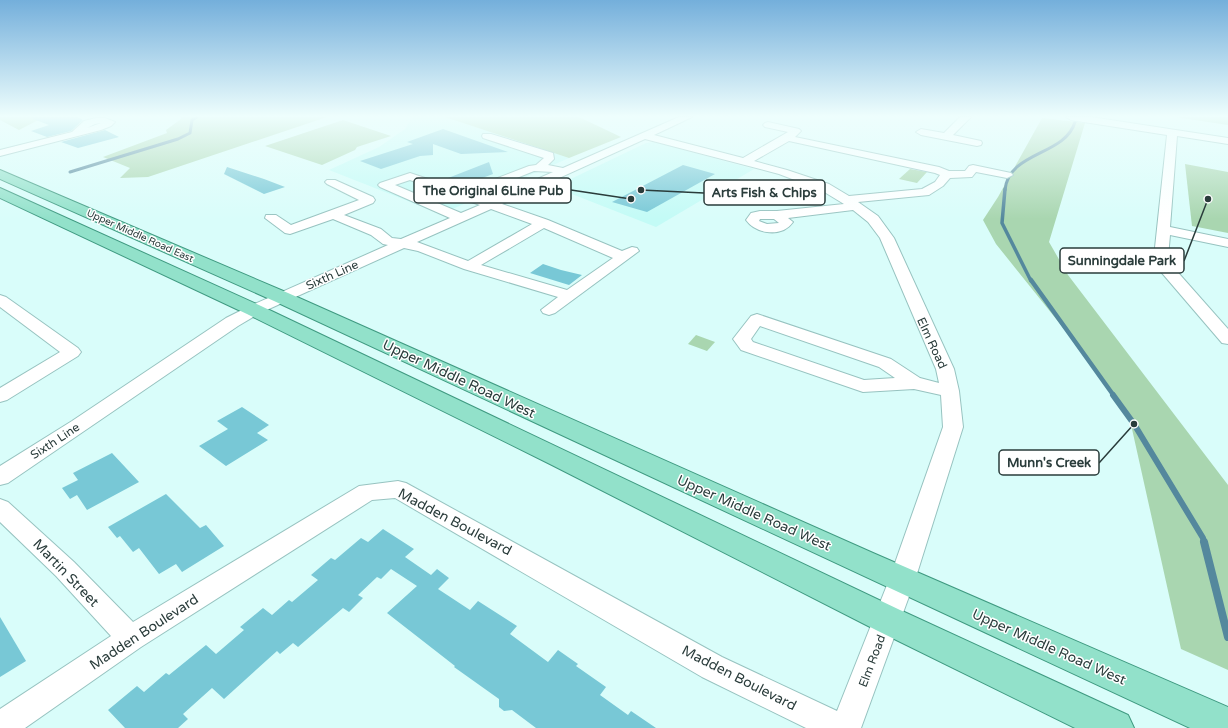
<svg xmlns="http://www.w3.org/2000/svg" width="1228" height="728" font-family="'Varela Round',sans-serif">
  <rect width="100%" height="100%" fill="#d9fdfa"/>
  <g fill="#c3fbf6">
    <polygon points="413,117 445,117 569,158 441,214 329,170 379,147 405,129"/>
    <polygon points="654,142 754,169 656,227 554,187 646,143"/>
  </g>
  <g fill="#a9d6b0">
    <polygon points="0,117 44,117 19,130 0,120"/>
    <polygon points="181,117 327,117 148,177 120,178 130,168 103,157 167,133 166,130 181,119"/>
    <polygon points="445,117 579,117 621,137 569,158"/>
    <polygon points="1175,117 1228,117 1228,125"/>
    <polygon points="1042,118 1085,123 1049,242 1068,275 1228,485 1228,670 1181,649 1130,420 1085,355 996,244 983,220 998,197"/>
    <polygon points="343,120 391,136 357,147 355,150 322,165 265,146"/>
    <polygon points="1185,164 1228,172 1228,233 1192,226"/>
    <polygon points="910,169 927,172 917,183 899,179"/>
    <polygon points="696,335 715,342 707,351 688,344"/>
  </g>
  <g fill="none" stroke-linecap="round" stroke-linejoin="round">
    <g stroke="#54889d" stroke-width="3">
      <polyline points="70,172 178,139 190,133 192,120 197,117"/>
      <path d="M 1005,190 C 1009,151 1065,156 1075,122"/>
    </g>
    <polyline stroke="#54889d" stroke-width="3.5" points="1005,189 1002,223 1031,281"/>
    <polyline stroke="#54889d" stroke-width="4.5" points="1031,280 1114,396"/>
    <polyline stroke="#54889d" stroke-width="6" points="1113,395 1134,424 1203,538 1204,543"/>
    <polyline stroke="#54889d" stroke-width="8" points="1204,542 1228,637"/>
  </g>
  <g fill="#78c8d6">
    <polygon points="33,117 78,117 83,120 71,131 47,137 31,131 49,125 33,119"/>
    <polygon points="443,129 508,152 461,154 433,144 433,155 420,156 381,169 360,161 413,144 407,142"/>
    <polygon points="105,130 119,137 78,148 61,142"/>
    <polygon points="489,162 493,174 461,186 443,180"/>
    <polygon points="683,165 715,174 647,212 612,202"/>
    <polygon points="227,167 264,179 285,187 264,194 224,174"/>
    <polygon points="543,264 561,270 582,275 569,285 530,273"/>
    <polygon points="242,407 269,425 257,433 268,440 226,466 199,446 228,429 217,421"/>
    <polygon points="112,453 139,482 87,510 77,495 70,499 62,488 78,480 73,473"/>
    <polygon points="166,494 200,528 206,525 224,546 182,572 176,564 159,574 139,548 133,552 120,536 117,538 108,527"/>
    <polygon points="383,529 414,549 405,557 431,575 437,569 449,578 438,589 470,610 478,601 517,626 510,634 548,662 558,650 578,664 576,666 606,687 600,695 628,715 631,711 656,728 536,728 512,710 504,711 499,707 499,699 454,667 455,666 387,613 417,586 391,569 381,579 377,577 358,595 363,598 349,612 343,608 298,647 293,643 280,654 277,651 224,699 212,688 183,714 188,719 178,728 125,728 108,710 137,686 144,692 166,673 169,675 206,645 216,654 244,630 240,627 263,608 272,615 289,600 292,602 318,580 311,575 331,558 335,560 361,538 368,542"/>
    <polygon points="0,617 26,661 0,677"/>
  </g>
  <g fill="none" stroke-linecap="round" stroke-linejoin="round">
    <defs>
      <g id="minor">
        <path d="M 679,117 L 692,117 L 654,135 L 743,158 L 788,132 L 765,127 L 763,125 L 765,123 L 768,122 L 799,129 L 801,131 L 795,137 L 939,167 L 949,171 L 965,171 L 969,166 L 973,165 L 1011,173 L 1013,175 L 1007,178 L 976,172 L 972,177 L 950,178 L 943,186 L 929,195 L 858,202 L 878,216 L 894,238 L 954,369 L 959,391 L 963,427 L 915,580 L 861,728 L 806,728 L 702,677 L 395,498 L 372,500 L 141,647 L 25,728 L 0,728 L 0,709 L 111,636 L 56,576 L 0,522 L 0,499 L 8,502 L 74,562 L 133,622 L 359,486 L 398,481 L 406,483 L 722,657 L 837,711 L 889,580 L 943,427 L 941,395 L 914,389 L 863,392 L 741,350 L 733,339 L 751,316 L 757,314 L 891,359 L 920,378 L 939,383 L 936,369 L 880,238 L 868,222 L 853,210 L 788,218 L 793,222 C 782,238 756,234 746,220 L 751,213 L 760,211 L 777,211 L 844,204 L 821,190 L 779,174 L 645,139 L 502,204 L 548,220 L 622,251 L 632,247 L 637,248 L 639,251 L 555,313 L 549,315 L 543,313 L 541,310 L 558,297 L 464,269 L 418,251 L 404,248 L 260,313 L 238,326 L 8,483 L 0,485 L 0,466 L 72,421 L 226,318 L 248,307 L 388,245 L 383,244 L 371,235 L 333,219 L 290,234 L 285,233 L 265,218 L 266,215 L 276,215 L 291,225 L 359,200 L 327,184 L 325,182 L 327,180 L 335,180 L 373,197 L 375,200 L 373,203 L 344,215 L 381,229 L 392,238 L 401,239 L 450,218 L 380,187 L 378,185 L 380,183 L 410,173 L 464,191 L 529,166 L 536,165 L 544,158 L 483,138 L 482,136 L 483,134 L 491,134 L 553,153 L 554,159 L 548,165 L 563,168 ZM 789,141 L 935,173 L 940,175 L 935,182 L 922,189 L 849,196 L 829,184 L 787,170 L 754,161 ZM 534,171 L 553,172 L 490,200 L 475,195 ZM 410,180 L 480,205 L 461,213 L 395,185 ZM 491,209 L 532,224 L 468,261 L 417,242 ZM 760,219 L 774,219 L 779,223 L 767,224 L 759,221 ZM 544,228 L 613,258 L 567,290 L 481,265 ZM 760,326 L 879,367 L 895,378 L 864,380 L 753,342 L 751,339 Z"/>
        <polygon points="960,117 971,117 953,135 981,141 982,143 981,145 977,146 921,135 916,132 921,129 944,133"/>
        <polygon points="1066,117 1091,117 1228,138 1228,144 1177,136 1170,227 1228,239 1228,247 1170,235 1168,257 1174,268 1228,329 1228,344 1222,343 1162,273 1154,257 1167,135 1071,120"/>
        <path d="M 105,118 L 115,122 L 111,126 L 101,130 L 0,156 L 0,150 L 72,132 L 84,121 L 96,118 ZM 101,123 L 87,128 L 95,124 Z"/>
        <polygon points="0,295 6,297 78,348 81,352 78,356 7,400 0,402 0,388 60,352 0,307"/>
      </g>
      <g id="major">
        <polygon points="0,170 288,293 873,553 1228,707 1228,728 1190,728 274,301 0,179"/>
        <polygon points="0,188 261,306 900,610 1128,715 1134,728 1075,728 876,630 550,464 247,314 0,198"/>
      </g>
    </defs>
    <use href="#minor" stroke="#97c3c0" stroke-width="2"/>
    <use href="#major" stroke="#3f9a81" stroke-width="2"/>
    <use href="#minor" fill="#fff" fill-rule="evenodd"/>
    <use href="#major" fill="#92e1ca" fill-rule="evenodd"/>
  </g>
  <linearGradient id="sky" x2="0" y2="1"><stop stop-color="#74afdb"/><stop offset="0.53" stop-color="#eefefd"/><stop offset="1" stop-color="#eefefd" stop-opacity="0"/></linearGradient>
  <rect width="1228" height="219" fill="url(#sky)"/>
  <g text-anchor="middle" dominant-baseline="central" stroke-width="3" stroke-linejoin="round" paint-order="stroke">
    <g font-size="10" fill="#2a3c3b" stroke="#fff">
      <text transform="translate(140 236) rotate(24)">Upper Middle Road East</text>
    </g>
    <g font-size="12" fill="#2a3c3b" stroke="#fff">
      <text transform="translate(332 275) rotate(-24)">Sixth Line</text>
      <text transform="translate(932 343) rotate(65)">Elm Road</text>
      <text transform="translate(55 441) rotate(-33)">Sixth Line</text>
      <text transform="translate(872 661) rotate(-69)">Elm Road</text>
    </g>
    <g font-size="14" fill="#2a3c3b" stroke="#fff">
      <text transform="translate(459 379) rotate(25)">Upper Middle Road West</text>
      <text transform="translate(754 513) rotate(24)">Upper Middle Road West</text>
      <text transform="translate(455 522) rotate(28)">Madden Boulevard</text>
      <text transform="translate(66 573) rotate(46)">Martin Street</text>
      <text transform="translate(144 632) rotate(-33)">Madden Boulevard</text>
      <text transform="translate(1049 647) rotate(24)">Upper Middle Road West</text>
      <text transform="translate(739 678) rotate(27)">Madden Boulevard</text>
    </g>
  </g>
  <path fill="none" stroke="#2a3c3b" stroke-width="1.5" d="M631 199L571 190M641 190L704 193M1208 199L1184 261M1134 424L1099 463"/>
  <g fill="#2a3c3b" stroke="#fff" stroke-width="1.5">
    <circle cx="631" cy="199" r="4"/>
    <circle cx="641" cy="190" r="4"/>
    <circle cx="1208" cy="199" r="4"/>
    <circle cx="1134" cy="424" r="4"/>
  </g>
  <g fill="#fff" stroke="#2a3c3b" stroke-width="1.5">
    <rect x="414" y="178" width="157" height="25" rx="4"/>
    <rect x="704" y="180" width="121" height="25" rx="4"/>
    <rect x="1060" y="248" width="124" height="25" rx="4"/>
    <rect x="999" y="450" width="100" height="25" rx="4"/>
  </g>
  <g font-size="13" text-anchor="middle" font-weight="bold" fill="#2a3c3b">
    <text x="493" y="195">The Original 6Line Pub</text>
    <text x="764" y="197">Arts Fish &amp; Chips</text>
    <text x="1122" y="265">Sunningdale Park</text>
    <text x="1049" y="467">Munn's Creek</text>
  </g>
</svg>
